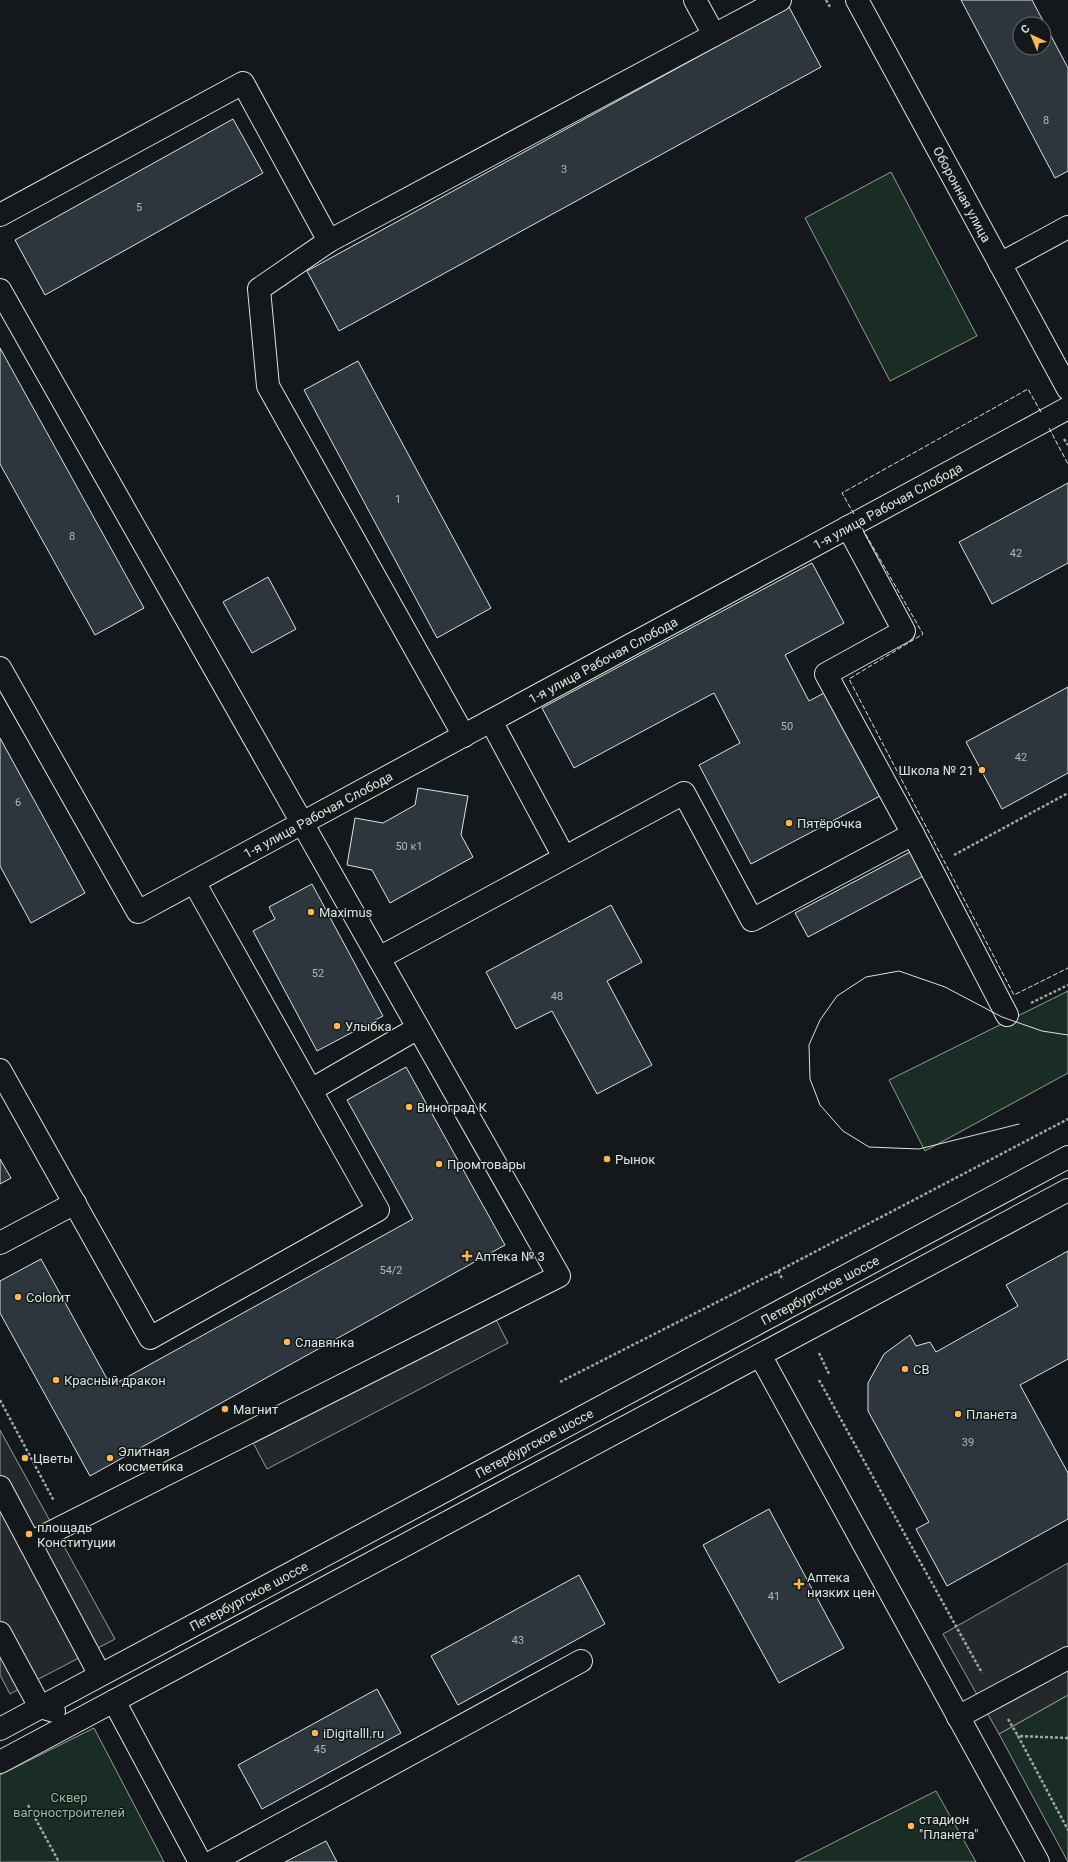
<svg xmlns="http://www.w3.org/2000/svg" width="1068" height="1862" font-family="Roboto,sans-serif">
  <rect width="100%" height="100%" fill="#14181c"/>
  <g fill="#1a2d24" stroke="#939e99">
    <polygon points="891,172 977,336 890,381 805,218"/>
    <polygon points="1068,991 1068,1073 925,1151 889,1080"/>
    <polygon points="1068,1695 1068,1862 999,1734"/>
    <polygon points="94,1728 164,1862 0,1862 0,1775"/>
    <polygon points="936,1791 976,1862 795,1862"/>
  </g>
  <g fill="#24282b" stroke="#939e99">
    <polygon points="489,1306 508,1343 267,1469 248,1433"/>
    <polygon points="0,1430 115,1639 10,1694 0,1675"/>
    <polygon points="1068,1563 1068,1695 999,1734 943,1634"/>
  </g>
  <g fill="#2c363c" stroke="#d8e6dc" fill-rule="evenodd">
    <path d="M 961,0 L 1032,0 L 1068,68 L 1068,171 L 1055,178 ZM 1020,24 L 1044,24 L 1044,48 L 1020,48 Z"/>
    <polygon points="789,7 821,67 339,331 307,271"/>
    <polygon points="233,119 263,173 45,295 15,240"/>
    <polygon points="0,348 144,608 95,635 0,464"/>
    <polygon points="358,361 491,608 437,638 304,390"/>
    <polygon points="1068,483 1068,563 992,604 959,542"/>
    <polygon points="812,563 844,623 785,655 809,701 826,692 880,796 751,864 699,765 740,743 714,693 574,768 542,708"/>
    <polygon points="268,577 296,629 252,653 223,602"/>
    <polygon points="1068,687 1068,773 1002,809 966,742"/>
    <polygon points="0,738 85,893 31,923 0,866"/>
    <polygon points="418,788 468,796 461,835 473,857 390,903 372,870 347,865 355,818 383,823 415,805"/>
    <polygon points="914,850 927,874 808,937 795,913"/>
    <polygon points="312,884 383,1016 317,1051 253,931 275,919 269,907"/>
    <polygon points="611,905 642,962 607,981 652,1065 597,1094 552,1011 516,1029 486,972"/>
    <polygon points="406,1067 505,1245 90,1476 0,1313 0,1281 41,1259 111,1386 413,1219 347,1100"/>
    <polygon points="0,1159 11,1178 0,1184"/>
    <polygon points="1068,1251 1068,1359 1020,1385 1068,1473 1068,1519 947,1586 916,1529 929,1522 868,1411 868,1383 884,1354 910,1335 916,1346 930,1342 936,1352 1018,1306 1006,1285"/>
    <polygon points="769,1509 844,1648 779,1683 703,1545"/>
    <polygon points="579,1575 605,1624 458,1705 431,1656"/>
    <polygon points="377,1689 401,1733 262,1809 238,1765"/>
    <polygon points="326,1841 337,1862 285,1862"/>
  </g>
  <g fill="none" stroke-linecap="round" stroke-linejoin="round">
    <defs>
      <g id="minor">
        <path id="s1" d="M 857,0 L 1068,389"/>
        <polyline points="714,35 780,0"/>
        <polyline points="0,215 243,83 329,241"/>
        <polyline points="1000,264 1068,227"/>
        <polyline points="0,290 559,1276 30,1543"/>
        <path id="s2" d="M 0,668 L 138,912 L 1068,408"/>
        <polyline points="491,721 564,857"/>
        <polyline points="464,736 268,386 259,289 329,241 714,35 695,0"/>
        <polyline points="913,834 1007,1015"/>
        <polyline points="379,958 684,793 752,920 913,834 826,674 904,631 848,527"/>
        <polyline points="0,1070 150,1338 378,1210 194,882"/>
        <polyline points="311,1090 418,1028"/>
        <polyline points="0,1243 75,1203"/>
        <polyline points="760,1355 1038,1862"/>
        <polyline points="114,1701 200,1862"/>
        <polyline points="958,1717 1068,1658"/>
        <polyline points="212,1862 581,1661"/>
      </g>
      <g id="major">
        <polyline points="0,1487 100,1675"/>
        <polyline points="0,1633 40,1707 54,1711"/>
        <path id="s3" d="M 0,1729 L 1068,1157"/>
        <polyline points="0,1762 1068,1190"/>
      </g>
    </defs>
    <use href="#minor" stroke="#d8e6dc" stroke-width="24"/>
    <use href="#major" stroke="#d8e6dc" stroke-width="24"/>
    <g stroke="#9da8a2" stroke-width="2.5" stroke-dasharray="3 2" stroke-linecap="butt">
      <polyline points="826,0 830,7"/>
      <polyline points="1064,439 1068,445"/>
      <polyline points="954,855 1068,793"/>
      <polyline points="1031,1003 1068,985"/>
      <polyline points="778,1271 783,1280"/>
      <polyline points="819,1353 829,1374"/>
      <polyline points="819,1380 982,1673"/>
      <polyline points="560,1382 786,1267 1068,1119"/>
      <polyline points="0,1400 54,1501"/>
      <polyline points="1008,1719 1018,1736"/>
      <polyline points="1068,1738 1018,1736 1068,1830"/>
      <polyline points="28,1805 59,1862"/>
    </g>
    <use href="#minor" stroke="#14181c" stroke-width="22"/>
    <use href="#major" stroke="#14181c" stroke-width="22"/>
    <polyline stroke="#d8e6dc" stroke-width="1" points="1019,1124 919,1149 869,1147 843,1131 820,1105 810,1079 809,1045 820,1020 837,996 866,977 899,971 945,987 1002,1017 1042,1031 1068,1035"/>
    <g stroke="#d8e6dc" stroke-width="1" stroke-dasharray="5 2" stroke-linecap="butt">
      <polyline points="1049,428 1068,464"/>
      <polyline points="854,514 842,493 1028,389 1042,414"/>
      <polyline points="862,528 923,634 849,679 1014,995 1068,968"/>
    </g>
  </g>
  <g fill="#ffb74d" stroke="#14181c" stroke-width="1.5">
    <circle cx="982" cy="770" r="4"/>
    <circle cx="789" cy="823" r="4"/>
    <circle cx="311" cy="912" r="4"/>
    <circle cx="337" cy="1026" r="4"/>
    <circle cx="409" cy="1107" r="4"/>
    <circle cx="607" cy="1159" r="4"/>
    <circle cx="439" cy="1164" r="4"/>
    <path d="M465 1250h4v4h4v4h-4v4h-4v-4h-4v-4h4z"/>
    <circle cx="18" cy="1297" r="4"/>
    <circle cx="287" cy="1342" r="4"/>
    <circle cx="905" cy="1369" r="4"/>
    <circle cx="56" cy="1380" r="4"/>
    <circle cx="225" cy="1409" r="4"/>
    <circle cx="958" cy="1414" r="4"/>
    <circle cx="25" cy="1458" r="4"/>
    <circle cx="110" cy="1458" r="4"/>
    <circle cx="29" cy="1534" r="4"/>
    <path d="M797 1578h4v4h4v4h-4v4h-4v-4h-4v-4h4z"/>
    <circle cx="315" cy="1733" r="4"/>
    <circle cx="911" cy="1826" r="4"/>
  </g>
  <g text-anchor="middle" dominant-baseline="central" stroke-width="3" stroke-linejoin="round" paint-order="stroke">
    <g font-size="11" fill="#adbab4">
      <text x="1046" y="120">8</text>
      <text x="564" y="169">3</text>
      <text x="139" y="207">5</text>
      <text x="398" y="499">1</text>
      <text x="72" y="536">8</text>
      <text x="1016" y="553">42</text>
      <text x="787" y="726">50</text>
      <text x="1021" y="757">42</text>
      <text x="18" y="802">6</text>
      <text x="409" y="846">50 к1</text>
      <text x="318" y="973">52</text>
      <text x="557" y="996">48</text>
      <text x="391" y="1270">54/2</text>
      <text x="968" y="1442">39</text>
      <text x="774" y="1596">41</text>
      <text x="518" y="1640">43</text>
      <text x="320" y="1749">45</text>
    </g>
    <g font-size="13" fill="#d8e6dc" stroke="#14181c">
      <text stroke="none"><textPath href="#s1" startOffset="221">Оборонная улица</textPath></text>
      <text stroke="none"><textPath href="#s2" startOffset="1133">1-я улица Рабочая Слобода</textPath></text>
      <text stroke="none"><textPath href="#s2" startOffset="809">1-я улица Рабочая Слобода</textPath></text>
      <text stroke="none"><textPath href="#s2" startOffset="485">1-я улица Рабочая Слобода</textPath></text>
      <text stroke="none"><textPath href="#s3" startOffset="930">Петербургское шоссе</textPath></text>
      <text stroke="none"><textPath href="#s3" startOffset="606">Петербургское шоссе</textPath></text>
      <text stroke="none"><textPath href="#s3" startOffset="282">Петербургское шоссе</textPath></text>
    </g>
    <g font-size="13" fill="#d8e6dc" stroke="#14181c" text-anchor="start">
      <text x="974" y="770" text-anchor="end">Школа № 21</text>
      <text x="797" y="823">Пятёрочка</text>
      <text x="319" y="912">Maximus</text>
      <text x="345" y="1026">Улыбка</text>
      <text x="417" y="1107">Виноград К</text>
      <text x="615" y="1159">Рынок</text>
      <text x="447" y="1164">Промтовары</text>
      <text x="475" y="1256">Аптека № 3</text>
      <text x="26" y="1297">Colorит</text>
      <text x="295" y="1342">Славянка</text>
      <text x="913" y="1369">СВ</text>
      <text x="64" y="1380">Красный дракон</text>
      <text x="233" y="1409">Магнит</text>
      <text x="966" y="1414">Планета</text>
      <text x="118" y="1451">Элитная<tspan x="118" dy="15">косметика</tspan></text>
      <text x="33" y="1458">Цветы</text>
      <text x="37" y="1527">площадь<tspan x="37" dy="15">Конституции</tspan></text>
      <text x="807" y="1577">Аптека<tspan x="807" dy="15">низких цен</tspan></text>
      <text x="323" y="1733">iDigitalll.ru</text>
      <text x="919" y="1819">стадион<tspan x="919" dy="15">"Планета"</tspan></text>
    </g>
    <g font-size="13" fill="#8ac095" stroke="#14181c">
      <text x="69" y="1797">Сквер<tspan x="69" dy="15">вагоностроителей</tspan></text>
    </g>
  </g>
  <g transform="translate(1032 36) rotate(316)"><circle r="19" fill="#14181c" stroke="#626a69"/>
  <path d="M0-3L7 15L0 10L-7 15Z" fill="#ffb74d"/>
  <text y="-6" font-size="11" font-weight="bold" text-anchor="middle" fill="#d8e6dc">С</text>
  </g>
</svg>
